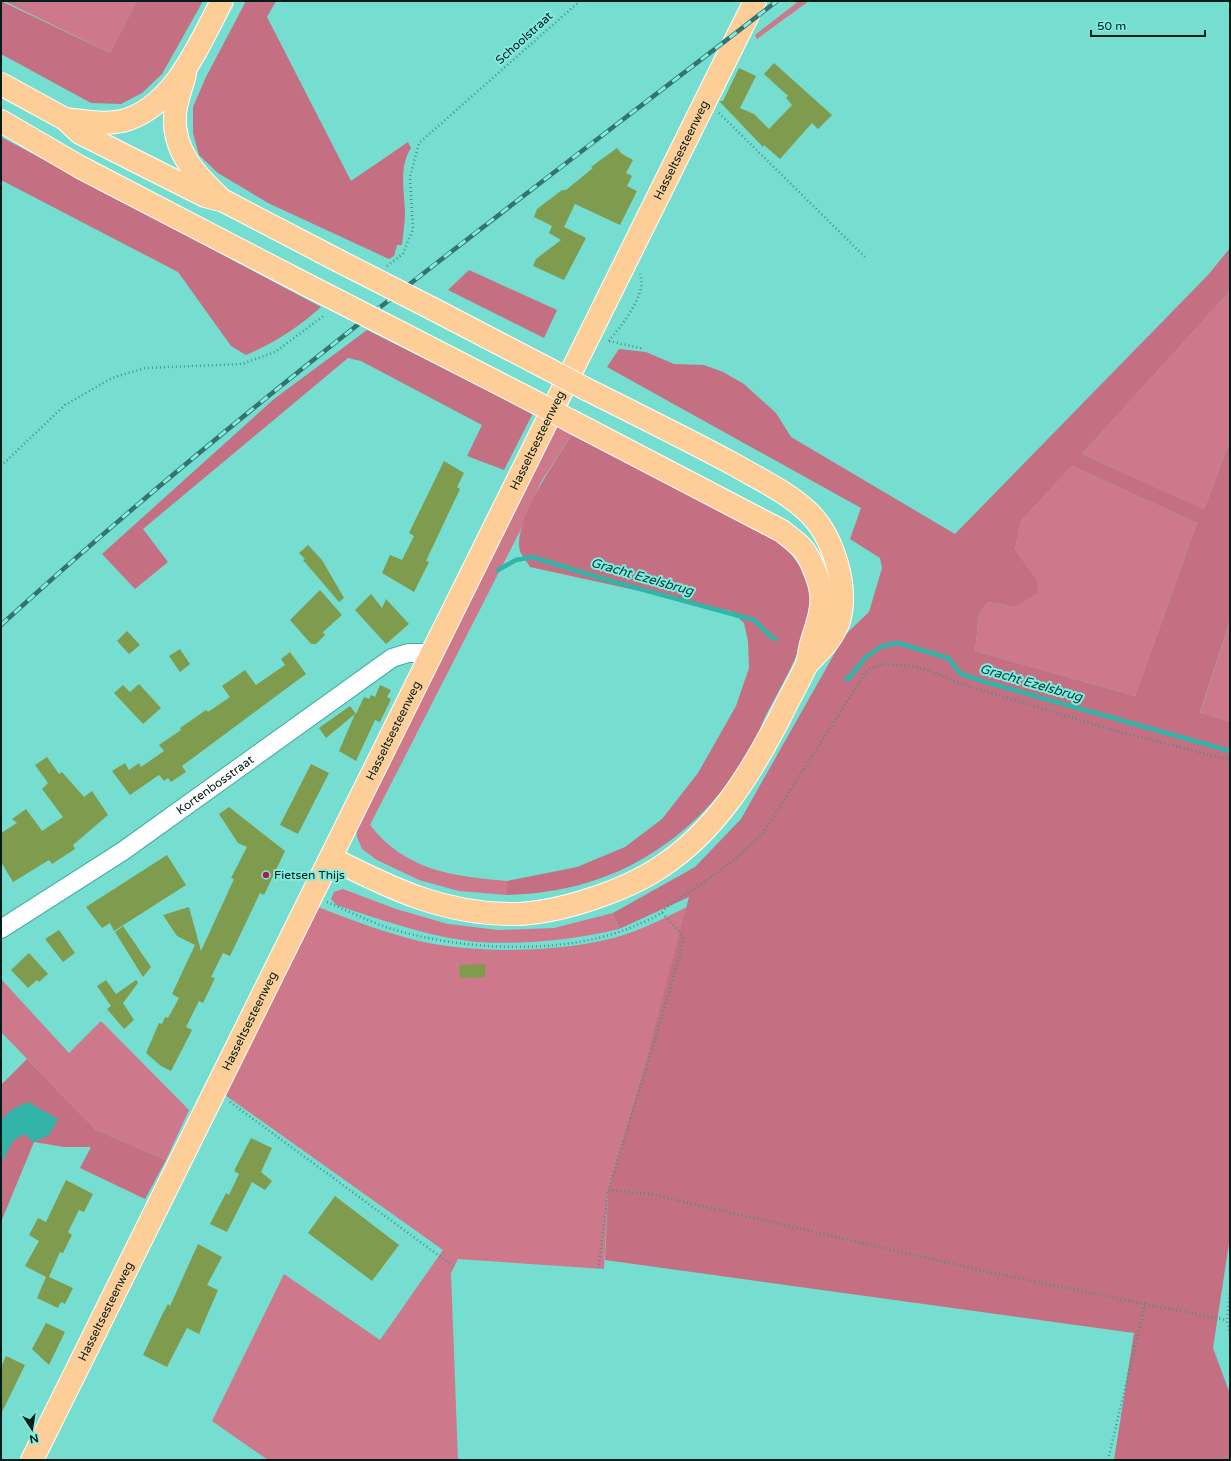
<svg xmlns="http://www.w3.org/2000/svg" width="1231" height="1461" font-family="'Varela Round',sans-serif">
  <rect width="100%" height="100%" fill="#76ddd1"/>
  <g fill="#cd798b">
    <polygon points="4,1 137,1 110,53"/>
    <polygon points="799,1 809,1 757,39 755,35"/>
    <polygon points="1230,291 1230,441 1204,509 1082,454"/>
    <path d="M 557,427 L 572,434 L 541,482 L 520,531 L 370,825 C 406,871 452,876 507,881 L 507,895 L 459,891 L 419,880 L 377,860 L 362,849 L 357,837 L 356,826 Z"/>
    <polygon points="1072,466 1197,523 1135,696 975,651 979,614 988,602 1014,607 1036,578 1015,550 1021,521"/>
    <polygon points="1230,620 1230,722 1200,714"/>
    <path d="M 343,889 L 396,909 L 448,924 L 498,930 L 554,928 L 613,913 L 619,929 C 574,940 524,945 477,942 C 432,938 379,919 336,905 L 331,899 L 334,892 Z"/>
    <path d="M 316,906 C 350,920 384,932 419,941 C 478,955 579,953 635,931 C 653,924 670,915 687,907 L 647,1056 L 608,1190 L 604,1269 L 458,1259 L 451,1273 L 458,1460 L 268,1460 L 212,1421 L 284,1274 L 380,1340 L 443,1250 L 225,1095 Z"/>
    <polygon points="1,979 69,1053 101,1021 189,1110 166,1160 96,1130 1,1032"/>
  </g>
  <g fill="#c46f82" fill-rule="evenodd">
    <polygon points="1,1 110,53 137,1 203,1 162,74 142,93 121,104 91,103 1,54"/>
    <path d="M 246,1 L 276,1 L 267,17 L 351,181 L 408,142 L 411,148 C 399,166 404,190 405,211 C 405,222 403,234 402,245 L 397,245 L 394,256 L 389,259 L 268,203 L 218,173 L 199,155 L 193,133 L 193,107 L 206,77 Z"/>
    <path d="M 1,137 L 321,307 C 299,327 274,343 246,355 L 231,346 L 178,272 L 1,180 Z"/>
    <path d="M 1230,248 L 1230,291 L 1082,454 L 1204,509 L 1230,441 L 1230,620 L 1200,713 L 1230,722 L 1230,1237 L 1213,1348 L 1230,1394 L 1230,1460 L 1114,1460 L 1134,1333 L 605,1260 L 608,1190 L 647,1056 L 689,897 L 619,929 L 613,913 L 695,867 L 741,819 L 845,635 L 869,612 L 882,568 L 880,558 L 850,539 L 861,508 L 607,367 L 619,349 L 646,352 L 674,364 L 704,365 L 723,372 L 744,384 L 776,413 L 791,437 L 955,534 L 1208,275 ZM 1072,466 L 1197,523 L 1135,696 L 975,651 L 979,614 L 988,602 L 1014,607 L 1038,593 L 1036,578 L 1015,550 L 1021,521 Z"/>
    <polygon points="469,270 557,310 544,338 448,290"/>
    <polygon points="367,330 533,413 504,470 467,456 482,425 361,361 348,358 143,529 168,562 135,589 102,554 274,399"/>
    <path d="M 572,434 L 777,541 C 793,555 800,563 808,584 C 810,588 813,594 813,598 C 814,629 781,687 766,715 C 759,730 753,747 743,761 C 726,788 705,813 680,833 C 628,875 573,893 507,895 L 507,881 L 577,867 L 625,847 L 662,819 L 698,773 L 736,706 L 749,668 L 748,641 L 744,623 L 731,611 L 530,567 C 527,562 522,556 520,551 C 512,522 557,459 572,434 Z"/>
    <polygon points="27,1059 96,1130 166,1160 145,1199 80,1168 91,1147 64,1147 34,1142 1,1222 1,1085"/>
  </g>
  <polygon fill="#32b4a8" points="28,1102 58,1119 49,1135 34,1142 23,1134 13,1141 1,1163 1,1120 11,1110"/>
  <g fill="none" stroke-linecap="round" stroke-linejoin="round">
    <g stroke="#32b4a8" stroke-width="4.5">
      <polyline points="498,570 516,560 532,557 604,579 754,620 770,636 775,639"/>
      <polyline points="846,678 848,679 866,657 882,646 898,643 948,658 961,674 982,681 1230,751"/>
    </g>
  </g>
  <g fill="#7f9c4e">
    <polygon points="774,63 832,115 818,129 812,123 780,159 764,145 763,147 719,101 723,101 739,68 756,76 740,108 754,114 769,129 792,105 786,98 788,96 764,74"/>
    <polygon points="617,148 622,154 633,160 626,173 632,176 627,186 637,191 620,225 575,204 564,227 586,238 564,280 533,266 536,259 561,240 549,233 552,226 534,217 537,209 562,190 566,190 593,168 591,167"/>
    <polygon points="444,461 464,473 457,487 460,489 426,561 429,562 414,592 382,573 390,555 402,560 414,536 409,533"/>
    <polygon points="308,545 322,560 344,598 339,602 303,560 305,559 299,553"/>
    <polygon points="320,590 342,615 323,632 325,635 316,644 311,644 290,620"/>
    <polygon points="371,594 382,608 386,599 409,624 386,644 355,610"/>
    <polygon points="127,631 140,645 129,654 117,641"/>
    <polygon points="180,649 190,664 180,672 169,656"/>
    <polygon points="290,652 306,674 182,766 186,772 171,782 168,778 164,781 159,775 130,795 112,771 125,763 129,770 139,763 141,767 164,751 159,745 181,730 180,728 206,710 208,712 230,697 222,686 245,670 256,685 285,665 281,659"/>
    <polygon points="139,684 161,708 143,724 114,693 123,685 130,692"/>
    <polygon points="380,685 391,690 387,697 391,699 380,722 375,720 356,761 339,751 355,714 326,738 319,728 350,706 356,714 364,697 369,699 371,695 375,697"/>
    <polygon points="47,757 59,774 62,772 84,797 92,791 108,815 73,845 75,849 52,864 49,860 13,882 1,862 1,833 17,823 12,819 26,809 42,831 63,817 42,789 48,783 35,765"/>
    <polygon points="311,764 329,773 298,834 280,825"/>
    <polygon points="229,807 285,851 264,895 260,893 230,956 223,953 211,977 215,978 203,1003 199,1001 186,1027 192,1030 171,1071 161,1066 146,1053 159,1023 162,1024 165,1017 168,1018 179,998 172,994 195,945 177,936 163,915 189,907 201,951 234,879 231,878 247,847 238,843 219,814"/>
    <polygon points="167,855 186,885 114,931 110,923 102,928 86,907"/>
    <polygon points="123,926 151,967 143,977 115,932"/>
    <polygon points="59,930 75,953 63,962 45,939"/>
    <polygon points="29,953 48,974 39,982 37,980 28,988 11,970"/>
    <polygon points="485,964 485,977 460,978 459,965"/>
    <polygon points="106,980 116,994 136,980 138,983 123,1003 134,1020 124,1029 107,1009 111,1006 97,986"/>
    <polygon points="251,1138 272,1148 261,1172 272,1181 265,1190 252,1182 227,1232 210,1224 226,1193 229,1195 239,1174 234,1171"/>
    <polygon points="66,1180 93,1194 84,1212 79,1210 68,1232 72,1235 63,1253 60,1252 49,1277 73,1288 65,1304 61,1302 58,1308 37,1298 46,1277 25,1266 39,1241 29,1235 38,1218 46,1222"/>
    <polygon points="335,1196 399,1245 372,1281 308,1233"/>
    <polygon points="198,1244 222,1257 207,1285 218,1290 199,1334 187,1328 167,1367 143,1355 162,1315 168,1304 170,1306"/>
    <polygon points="46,1323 65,1332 49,1365 32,1349"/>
    <polygon points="6,1356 25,1365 1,1414 1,1367"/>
  </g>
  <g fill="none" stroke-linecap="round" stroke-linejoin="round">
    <defs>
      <g id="minor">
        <path id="s1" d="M 1,929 L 123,851 L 392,658 L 408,653 L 432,653"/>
      </g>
      <g id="major">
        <path d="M 185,74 C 182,87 175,103 175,116 C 173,151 195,174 218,196"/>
        <polyline points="1,84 65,119 80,133 205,196 224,201 337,260"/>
        <path d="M 65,119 C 83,121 103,125 122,121 C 174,108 199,44 222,1"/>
        <polyline points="1,121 80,167 309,286"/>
        <polyline points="433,309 552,371"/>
        <polyline points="403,334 537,403"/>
        <path d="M 584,388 C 634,413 685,438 735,465 C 759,479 785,491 806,510 C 833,534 849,587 839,621 C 833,638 821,650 809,662"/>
        <path d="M 331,858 C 392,889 445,915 516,914 C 559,913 624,891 659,868 C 715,832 750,775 780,717 C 788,700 798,683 806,666 C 809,659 809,651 811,644 C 816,627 823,611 821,593 C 820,582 810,556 802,548 C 797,542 789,537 782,531 L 571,421"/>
        <path id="s2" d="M 32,1460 L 755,1"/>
      </g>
    </defs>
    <use href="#minor" stroke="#43ada3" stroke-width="20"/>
    <use href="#major" stroke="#fff" stroke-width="24"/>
    <g stroke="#48928a" stroke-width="2.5" stroke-dasharray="1 3" stroke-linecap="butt">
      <polyline points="719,113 867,259"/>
      <polyline points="387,266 403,254 413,229 410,177 419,143 580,1"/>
      <path d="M 609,341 C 621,326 648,294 640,274"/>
      <polyline points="609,341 644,349"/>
      <polyline points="1,466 65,405 112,378 145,368 242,364 275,352 325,315"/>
      <path d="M 327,902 C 346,910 366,920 386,927 C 459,951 568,957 639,924 C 646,921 654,918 661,913 C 664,911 666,907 670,905 C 704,882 734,863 763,833 L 864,675 L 870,669 L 883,664 L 912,666 L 933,672 L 964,685 L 1120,732 L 1230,760"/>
      <polyline points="662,913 678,930 683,938 679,958 652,1050 608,1190 650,1194 979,1270 1145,1304"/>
      <polyline points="230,1102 453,1266"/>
      <polyline points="599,1265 608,1190"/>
      <polyline points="1230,1290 1227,1320 1230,1335"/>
      <polyline points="1108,1460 1145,1304 1227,1320"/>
    </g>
    <use href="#minor" stroke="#fff" stroke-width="18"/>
    <use href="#major" stroke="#fece99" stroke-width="22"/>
    <defs>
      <path id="rail" d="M 1,625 C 246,401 515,204 777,1"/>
    </defs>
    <use href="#rail" stroke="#35746d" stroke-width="4.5"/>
    <use href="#rail" stroke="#83eade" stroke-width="3" stroke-dasharray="9" stroke-linecap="butt"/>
    <defs>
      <g id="major-bridge">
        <polyline points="337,260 433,309"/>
        <polyline points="309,286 403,334"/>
        <polyline points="552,371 584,388"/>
        <polyline points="537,403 571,421"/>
      </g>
    </defs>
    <use href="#major-bridge" stroke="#fff" stroke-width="24" stroke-linecap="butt"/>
    <use href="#major-bridge" stroke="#fece99" stroke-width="22"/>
  </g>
  <circle fill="#ad1c51" stroke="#83eade" stroke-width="1.5" cx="266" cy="875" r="4"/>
  <g text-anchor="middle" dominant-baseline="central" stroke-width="4" stroke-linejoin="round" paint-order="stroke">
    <g font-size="12" fill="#001d1a" stroke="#83eade">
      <text transform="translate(524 38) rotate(-42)">Schoolstraat</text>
      <text stroke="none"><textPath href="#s2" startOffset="1462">Hasseltsesteenweg</textPath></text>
      <text stroke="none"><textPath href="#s2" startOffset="1138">Hasseltsesteenweg</textPath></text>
      <text stroke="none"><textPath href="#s2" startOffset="814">Hasseltsesteenweg</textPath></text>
      <text stroke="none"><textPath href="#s1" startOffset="258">Kortenbosstraat</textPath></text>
      <text stroke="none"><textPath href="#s2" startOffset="490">Hasseltsesteenweg</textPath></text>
      <text stroke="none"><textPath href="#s2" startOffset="166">Hasseltsesteenweg</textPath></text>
    </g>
    <g font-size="12" fill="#001d1a" stroke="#83eade" text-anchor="start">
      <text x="274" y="875">Fietsen Thijs</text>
    </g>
    <g font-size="13" font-style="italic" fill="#0a433e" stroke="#83eade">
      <text transform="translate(642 577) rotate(16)">Gracht Ezelsbrug</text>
      <text transform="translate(1031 683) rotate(16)">Gracht Ezelsbrug</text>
    </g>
  </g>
  <rect width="1231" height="1461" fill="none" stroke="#001d1a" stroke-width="4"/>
  <g transform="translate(32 1429) rotate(168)" stroke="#83eade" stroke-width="3" paint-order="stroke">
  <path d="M0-3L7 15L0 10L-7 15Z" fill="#001d1a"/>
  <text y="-6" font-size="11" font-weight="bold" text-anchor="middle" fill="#001d1a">N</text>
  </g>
  <path d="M1091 30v6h114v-6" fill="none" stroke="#001d1a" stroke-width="2"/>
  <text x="1097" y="30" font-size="12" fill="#001d1a" stroke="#83eade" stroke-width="3" paint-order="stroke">50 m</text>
</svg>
